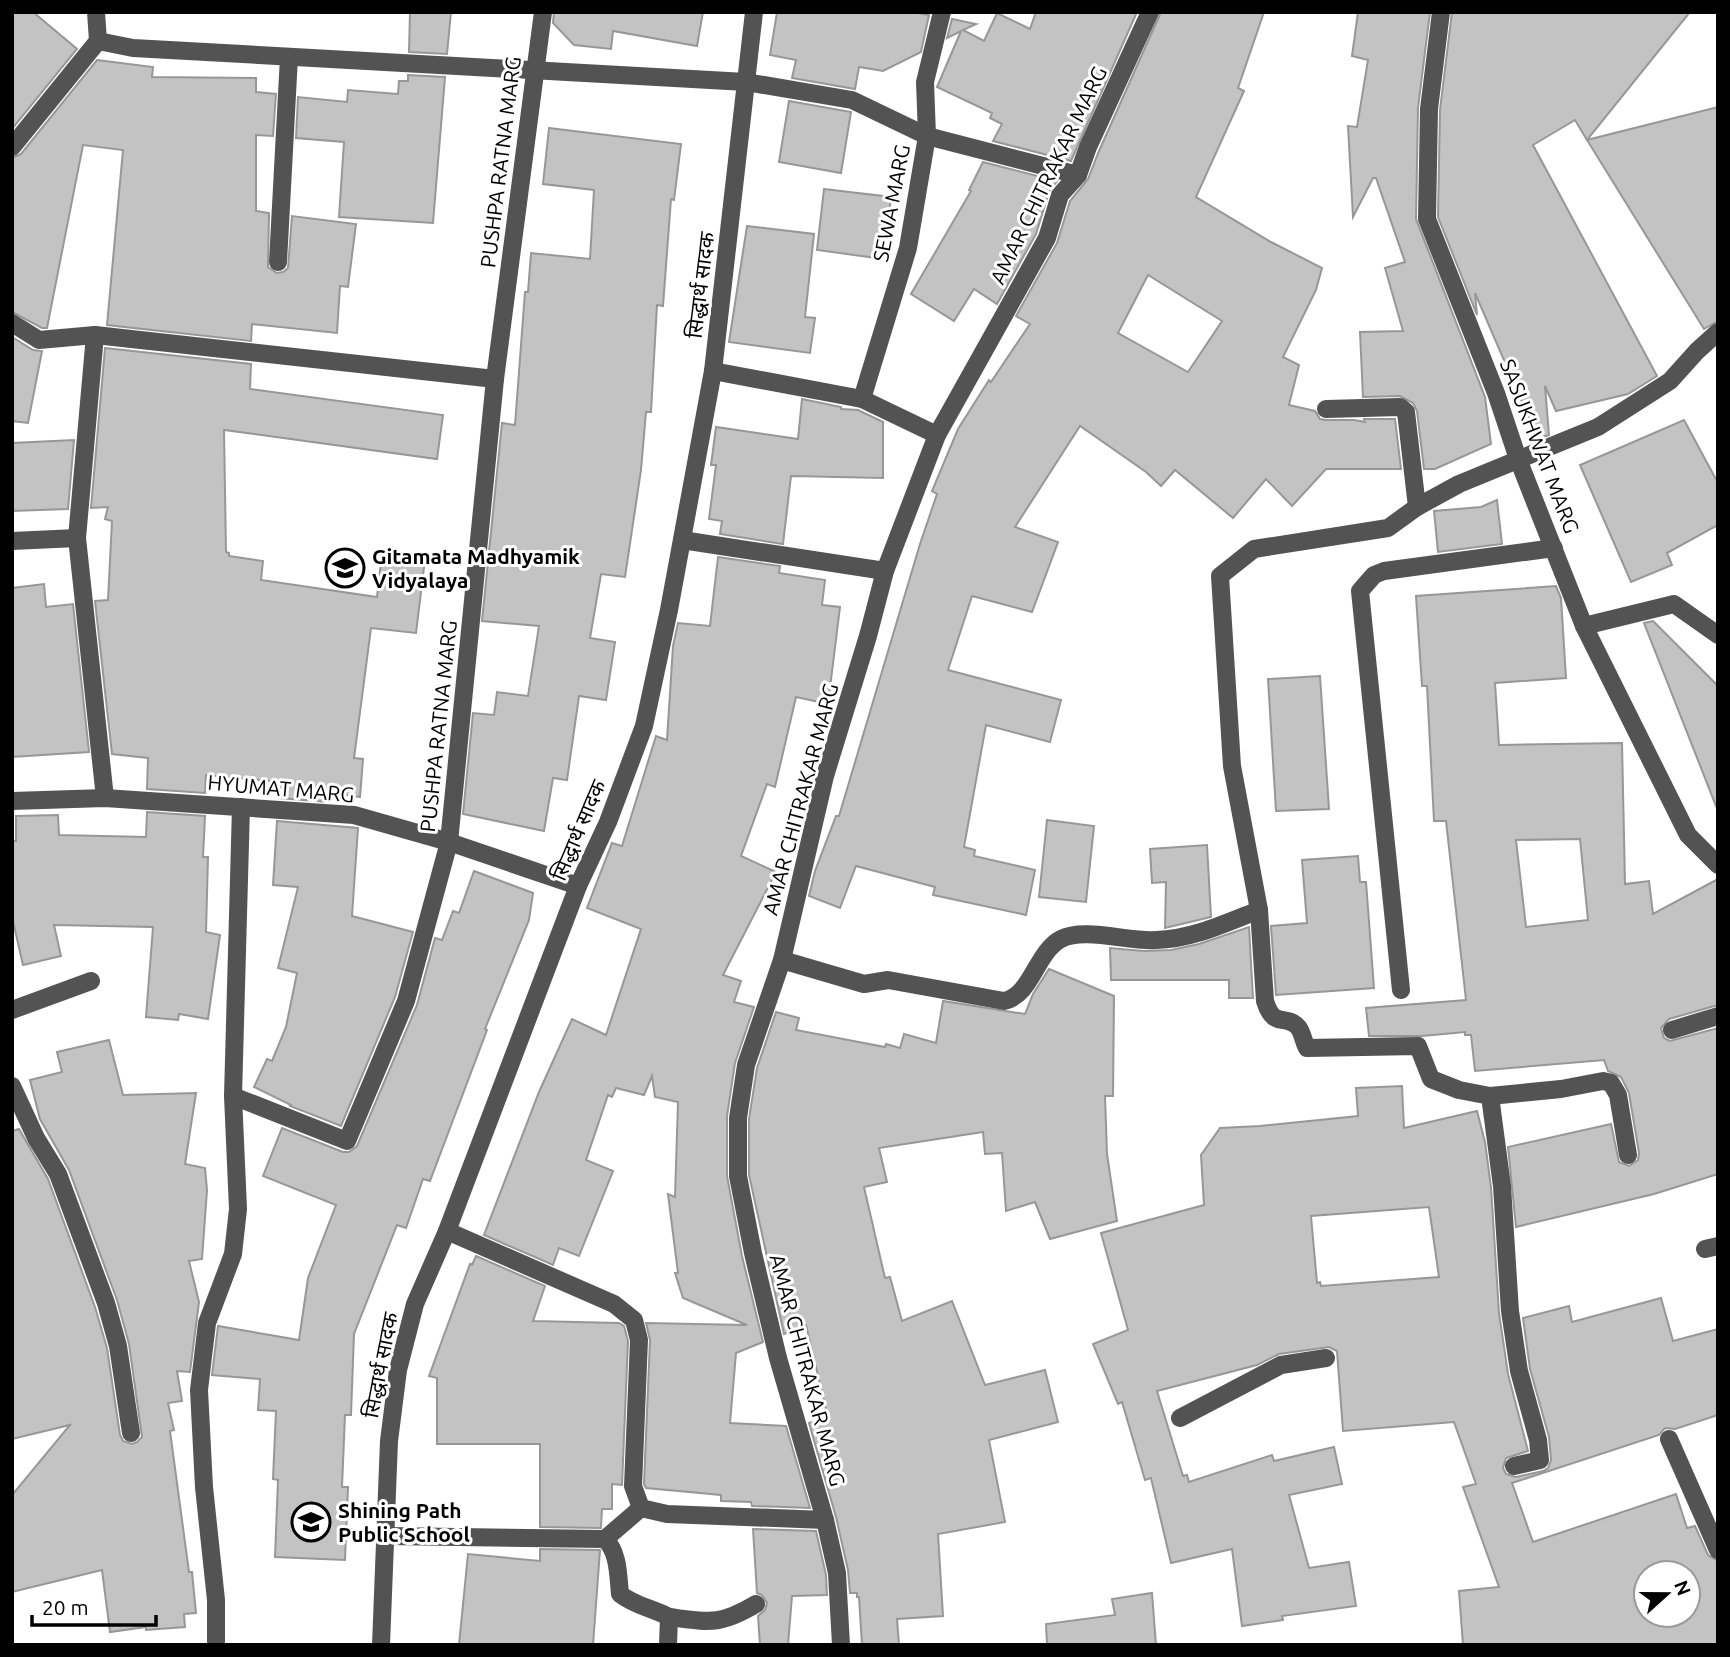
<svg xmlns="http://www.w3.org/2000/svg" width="1730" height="1657" font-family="Ubuntu,'Noto Sans Devanagari',sans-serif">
  <rect width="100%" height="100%" fill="#fff"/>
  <g fill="#c3c3c3" stroke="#979797" stroke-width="2" fill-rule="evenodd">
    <polygon points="12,12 33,12 77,49 12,129"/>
    <polygon points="410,12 451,12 447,54 409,52"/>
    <polygon points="554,12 703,12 697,46 613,31 611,49 574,45 553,23"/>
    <polygon points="777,12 912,12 929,15 921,52 883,71 859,67 855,89 792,78 796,60 770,55"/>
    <polygon points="1036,12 1137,12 1071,161 993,141 1002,124 990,118 992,113 937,87 961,31 947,38 952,19 976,24 963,30 984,41 997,13 1030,29"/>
    <path d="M 1161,12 L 1264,12 L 1238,88 L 1244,91 L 1196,197 L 1271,242 L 1322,268 L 1316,290 L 1283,357 L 1299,365 L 1289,405 L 1315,411 L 1320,419 L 1326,420 L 1354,420 L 1365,422 L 1364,419 L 1395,419 L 1401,469 L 1326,469 L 1292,506 L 1266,479 L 1233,518 L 1175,470 L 1161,486 L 1146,472 L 1080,426 L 1015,527 L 1058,542 L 1032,612 L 972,596 L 948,670 L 1061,700 L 1050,742 L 986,725 L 964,847 L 975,850 L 974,856 L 1035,870 L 1026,915 L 933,895 L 935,887 L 856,866 L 840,908 L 809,896 L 815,871 L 836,816 L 839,816 L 920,544 L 937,494 L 932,491 L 958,429 L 989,380 L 991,382 L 1030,324 L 1016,316 L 1057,243 L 1070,201 L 1088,179 L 1099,151 ZM 1148,275 L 1222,321 L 1188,372 L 1118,333 Z"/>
    <polygon points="1358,12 1430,12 1418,108 1416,219 1485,397 1491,444 1435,469 1424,469 1417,411 1413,403 1400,396 1363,397 1360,332 1403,331 1385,268 1405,262 1376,178 1373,178 1353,217 1348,126 1357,127 1368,60 1352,56"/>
    <polygon points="1452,12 1690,12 1587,140 1575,120 1533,145 1657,376 1628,394 1556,411 1545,386 1549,435 1538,439 1475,293 1477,315 1438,217 1440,110"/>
    <polygon points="97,60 153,67 152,77 256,78 256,92 276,94 273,136 256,135 256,211 269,213 268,267 277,273 283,272 288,268 292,216 356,224 348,287 340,286 337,333 252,324 251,341 107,325 123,150 83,145 47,328 42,328 12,312 12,158 21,154"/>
    <polygon points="408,75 445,77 433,223 339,217 344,142 296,138 298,97 347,102 348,90 398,94 399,81 408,81"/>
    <polygon points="789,101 851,112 841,173 779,162"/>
    <polygon points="1718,107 1718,321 1704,329 1587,140"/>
    <polygon points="549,128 681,144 674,200 671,199 663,306 657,305 651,412 646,412 641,470 625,577 601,574 590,638 615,642 606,700 579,696 567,780 553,778 544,831 463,814 473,713 494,715 497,692 528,696 539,626 482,621 502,423 515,425 525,292 528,292 531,253 590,259 594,190 543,184"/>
    <polygon points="983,162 1057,181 1049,192 1036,234 997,304 974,289 954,321 911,294 971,191 969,190"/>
    <polygon points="824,189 891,197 884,259 817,250"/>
    <polygon points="747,226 814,234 805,317 815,318 810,353 729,342"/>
    <polygon points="12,337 33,350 42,351 28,423 12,421"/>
    <polygon points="105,348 251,364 250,389 443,415 437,459 224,430 226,552 229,553 229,556 263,561 261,580 377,597 382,553 425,559 416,633 371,628 354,758 363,759 360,797 330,792 328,802 279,798 280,782 206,775 205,793 147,789 148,758 112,754 95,601 108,600 112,521 105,519 108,507 91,508"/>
    <polygon points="802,399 841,407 841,409 858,410 883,422 883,478 791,476 783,544 720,534 722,521 709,519 716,465 711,465 716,427 798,439"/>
    <polygon points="1684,420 1718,483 1718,525 1667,553 1672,565 1631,582 1580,465"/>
    <polygon points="74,440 68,509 12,511 12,443"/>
    <polygon points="1497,500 1502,544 1438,552 1434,511 1481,507"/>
    <polygon points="718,557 780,566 779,573 825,580 822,605 840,607 828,704 796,697 775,787 767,784 741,856 776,872 723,975 741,981 734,1002 754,1007 735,1063 727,1116 727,1176 742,1256 763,1342 736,1353 730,1423 786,1426 810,1508 752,1506 751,1502 721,1501 721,1495 646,1488 644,1484 650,1340 646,1323 747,1325 683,1298 675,1273 678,1273 668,1194 675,1197 678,1102 655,1097 652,1076 644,1095 616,1088 612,1097 608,1095 586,1160 613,1171 579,1256 559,1248 553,1265 484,1235 539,1092 572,1019 606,1035 641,929 587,908 612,843 622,846 656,736 667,740 673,646 678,623 710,626"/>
    <polygon points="44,584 46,607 73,604 89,752 12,757 12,588"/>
    <path d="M 1556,586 L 1561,598 L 1566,678 L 1495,683 L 1499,745 L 1622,743 L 1625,884 L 1649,881 L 1653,914 L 1718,879 L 1718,1005 L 1669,1019 L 1661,1028 L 1664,1038 L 1670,1041 L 1718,1028 L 1718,1174 L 1654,1194 L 1516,1227 L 1508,1147 L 1611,1124 L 1619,1162 L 1629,1166 L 1638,1160 L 1639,1153 L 1629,1093 L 1621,1077 L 1608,1071 L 1604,1060 L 1475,1071 L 1471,1035 L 1465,1035 L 1465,1032 L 1422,1036 L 1369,1036 L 1366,1008 L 1466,1000 L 1446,821 L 1434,821 L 1427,686 L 1422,686 L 1416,596 ZM 1580,839 L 1588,920 L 1526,927 L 1516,840 Z"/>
    <polygon points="1653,621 1718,686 1718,805 1716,806 1644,623"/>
    <polygon points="1320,676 1329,809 1276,811 1268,679"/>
    <polygon points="147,812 205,816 203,857 208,857 206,932 220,935 208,1019 179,1014 178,1020 146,1017 153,927 54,925 61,956 23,965 12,917 13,841 16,841 16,816 58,815 59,835 146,837"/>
    <polygon points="1047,820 1094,826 1086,902 1039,897"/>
    <polygon points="277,821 358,828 352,916 413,932 395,997 341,1126 290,1106 291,1105 254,1087 267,1059 272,1061 286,1027 297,973 278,968 298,887 273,885"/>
    <polygon points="1207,845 1211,917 1165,928 1166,882 1152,883 1150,849"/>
    <polygon points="1358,856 1360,882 1366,882 1374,988 1276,995 1271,926 1307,923 1302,860"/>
    <polygon points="474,871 533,893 529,920 485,1029 487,1030 430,1181 423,1179 406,1228 397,1225 354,1334 351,1415 345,1415 342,1487 348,1487 345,1560 275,1557 278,1480 273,1479 276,1411 258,1410 260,1379 212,1375 218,1326 299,1340 308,1278 336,1205 263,1176 282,1128 343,1152 349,1152 357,1146 417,1005 435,938 442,940 453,911 459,913"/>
    <polygon points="1249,927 1253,998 1229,998 1229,980 1111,980 1110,948 1144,951 1171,950 1199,944"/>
    <polygon points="1049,969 1114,996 1113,1096 1105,1096 1107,1154 1117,1221 1050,1239 1035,1202 1006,1211 1002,1153 985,1154 983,1132 879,1148 887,1182 864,1187 885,1278 890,1277 902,1321 952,1301 985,1385 1045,1370 1058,1422 989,1440 1005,1522 938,1534 943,1616 897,1619 899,1645 862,1645 859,1597 857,1597 857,1593 850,1593 848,1570 836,1517 809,1423 828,1418 806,1325 784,1334 749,1175 749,1119 757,1068 776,1012 799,1018 796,1030 885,1047 886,1044 900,1048 904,1034 936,1043 943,1001 1025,1014 1033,994"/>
    <polygon points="109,1040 123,1095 196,1093 185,1164 205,1168 207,1190 202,1259 189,1261 199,1302 190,1372 177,1371 182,1401 168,1403 174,1430 170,1431 189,1572 192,1572 196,1613 184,1614 185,1627 146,1630 146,1627 110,1632 102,1570 12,1592 12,1495 70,1425 12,1439 12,1131 19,1129 48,1179 95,1307 107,1348 120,1435 123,1441 132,1444 137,1442 142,1437 129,1344 117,1300 69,1170 40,1119 30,1080 62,1072 57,1052"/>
    <path d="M 1402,1086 L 1404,1128 L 1477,1111 L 1485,1142 L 1491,1187 L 1499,1313 L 1508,1374 L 1528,1451 L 1506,1458 L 1503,1468 L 1506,1474 L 1516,1477 L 1543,1471 L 1548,1468 L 1551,1460 L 1549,1437 L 1530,1369 L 1523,1318 L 1569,1306 L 1572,1322 L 1661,1298 L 1673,1341 L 1718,1329 L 1718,1415 L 1675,1429 L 1665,1428 L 1659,1435 L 1512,1483 L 1533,1542 L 1676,1494 L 1687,1528 L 1695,1526 L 1708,1555 L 1718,1561 L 1718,1645 L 1463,1645 L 1459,1591 L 1499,1587 L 1463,1487 L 1476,1484 L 1454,1422 L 1343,1431 L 1337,1351 L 1329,1347 L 1279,1354 L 1257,1365 L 1157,1391 L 1183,1476 L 1187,1475 L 1189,1482 L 1272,1455 L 1274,1461 L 1334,1447 L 1342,1484 L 1289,1495 L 1309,1568 L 1349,1562 L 1356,1606 L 1282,1616 L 1283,1620 L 1242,1626 L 1232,1549 L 1171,1563 L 1151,1478 L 1145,1480 L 1122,1402 L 1118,1404 L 1093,1344 L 1128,1330 L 1101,1233 L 1204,1205 L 1201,1155 L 1220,1128 L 1260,1126 L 1358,1116 L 1356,1088 ZM 1429,1207 L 1439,1277 L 1321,1286 L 1320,1282 L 1317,1283 L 1311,1216 ZM 1646,1573 L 1688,1573 L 1688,1615 L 1646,1615 Z"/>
    <polygon points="476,1256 545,1286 533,1321 619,1323 624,1326 628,1341 622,1485 612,1484 612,1509 602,1509 601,1528 540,1527 540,1444 437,1444 437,1378 429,1376 470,1264 472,1265"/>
    <polygon points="753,1529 816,1531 826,1575 827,1595 792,1596 788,1645 760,1645 758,1616 765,1610 767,1603 762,1595 757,1593"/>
    <polygon points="540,1549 600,1550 593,1645 459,1645 468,1554 540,1561"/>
    <polygon points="1152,1593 1156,1645 1047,1645 1046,1624 1115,1615 1112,1599"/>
  </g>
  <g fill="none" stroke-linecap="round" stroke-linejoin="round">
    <g stroke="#535353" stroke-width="18">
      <polyline points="1441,12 1429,109 1427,219 1496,393 1518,459 1584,626 1688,835 1718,865"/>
      <polyline points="98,41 133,48 746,82 852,100 927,136 1078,175"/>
      <polyline points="12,147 98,41 96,12"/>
      <polyline points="278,262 289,57"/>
      <polyline points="12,323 39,340 95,335 495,379"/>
      <polyline points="95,335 77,538 105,798"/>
      <polyline points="713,371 862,399 937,435"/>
      <polyline points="862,399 908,248 927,136 925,82 942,12"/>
      <path d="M 1326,409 L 1400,407 L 1406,412 L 1417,507 L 1388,528 L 1254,549 L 1220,576 L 1232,766 L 1259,910 L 1265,1001 C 1274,1030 1285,1013 1298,1027 C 1303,1033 1303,1041 1307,1048 L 1418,1046 L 1431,1079 L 1459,1090 L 1490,1096 L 1502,1186 L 1510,1311 L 1519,1371 L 1538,1440 L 1540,1460 L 1514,1466"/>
      <polyline points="1417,507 1459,484 1598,427 1670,381 1697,351 1718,332"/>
      <polyline points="682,540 885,571"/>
      <polyline points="12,541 77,538"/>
      <polyline points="1584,626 1674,604 1718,635"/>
      <polyline points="12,801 105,798 354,815 449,842 578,886"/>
      <path d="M 782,960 L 864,984 L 888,980 L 1004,1001 C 1032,995 1036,952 1061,939 C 1084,927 1129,942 1156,940 C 1192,939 1226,923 1259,910"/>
      <polyline points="1401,990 1360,591 1374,575 1384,571 1554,548"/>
      <polyline points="12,1010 91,981"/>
      <polyline points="1672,1030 1718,1016"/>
      <polyline points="12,1086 36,1138 58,1174 106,1303 118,1346 131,1433"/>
      <polyline points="233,1096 347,1141 406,1001 449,842 495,379 543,12"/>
      <polyline points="1490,1096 1561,1089 1603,1081 1611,1083 1618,1095 1628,1155"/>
      <polyline points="447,1231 614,1304 634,1320 639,1340 633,1486 641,1508 667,1514 825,1520"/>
      <polyline points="1705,1249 1718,1246"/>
      <polyline points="1180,1418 1281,1365 1326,1358"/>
      <polyline points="1669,1439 1718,1550"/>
      <path d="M 387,1536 L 605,1539 C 619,1553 618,1576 620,1594 C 635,1606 652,1608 669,1617 L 668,1645"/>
      <polyline points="605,1539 641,1508"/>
      <path d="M 669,1617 C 709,1622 719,1626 756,1604"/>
      <polyline points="216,1645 216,1600 204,1487 199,1390 207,1323 233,1254 238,1209 233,1096 241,807"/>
      <polyline points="381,1645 389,1441 398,1370 415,1304 447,1231 578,886 608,822 644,726 669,610 713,371 754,12"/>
      <polyline points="841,1645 837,1573 825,1520 778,1358 753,1253 738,1176 738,1118 746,1065 782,960 825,776 868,636 885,571 937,435 1047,238 1060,195 1078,175 1088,147 1150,12"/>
    </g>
  </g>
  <defs>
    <symbol id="school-ring" viewBox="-11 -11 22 22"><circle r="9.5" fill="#fff" stroke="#000" stroke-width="1.5"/><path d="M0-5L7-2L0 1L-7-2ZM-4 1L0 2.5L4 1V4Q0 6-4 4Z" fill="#000"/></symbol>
  </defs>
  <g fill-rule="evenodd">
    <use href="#school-ring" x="323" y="546" width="44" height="44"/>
    <use href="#school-ring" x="289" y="1500" width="44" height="44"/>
  </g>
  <g text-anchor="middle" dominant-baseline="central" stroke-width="6" stroke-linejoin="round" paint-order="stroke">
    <g font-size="21" fill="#000" stroke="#fff">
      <text transform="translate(500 162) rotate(-83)">PUSHPA RATNA MARG</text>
      <text transform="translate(1048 175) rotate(-64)">AMAR CHITRAKAR MARG</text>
      <text transform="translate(891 203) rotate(-79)">SEWA MARG</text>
      <text transform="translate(700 285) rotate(-83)">सिद्धार्थ सादक</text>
      <text transform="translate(1540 446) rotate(69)">SASUKHWAT MARG</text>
      <text transform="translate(438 726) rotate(-84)">PUSHPA RATNA MARG</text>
      <text transform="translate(281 788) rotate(5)">HYUMAT MARG</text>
      <text transform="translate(800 799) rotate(-75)">AMAR CHITRAKAR MARG</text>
      <text transform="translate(578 830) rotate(-67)">सिद्धार्थ सादक</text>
      <text transform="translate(380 1365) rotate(-79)">सिद्धार्थ सादक</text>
      <text transform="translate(808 1370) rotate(75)">AMAR CHITRAKAR MARG</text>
    </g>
    <g font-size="21" font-weight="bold" fill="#000" stroke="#fff" text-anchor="start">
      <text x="372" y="556">Gitamata Madhyamik<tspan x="372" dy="24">Vidyalaya</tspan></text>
      <text x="338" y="1510">Shining Path<tspan x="338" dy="24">Public School</tspan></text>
    </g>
  </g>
  <rect width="1730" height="1657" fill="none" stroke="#000000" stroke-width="28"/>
  <g transform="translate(1667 1594) rotate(69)"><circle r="33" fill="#ffffff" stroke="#999999" stroke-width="2"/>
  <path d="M0-5L12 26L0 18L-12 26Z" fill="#000000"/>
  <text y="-10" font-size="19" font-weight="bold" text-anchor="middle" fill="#000000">N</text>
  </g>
  <path d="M32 1615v10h124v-10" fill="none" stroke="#000000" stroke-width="3.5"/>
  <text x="42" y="1615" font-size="21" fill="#000000" stroke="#ffffff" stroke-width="5" paint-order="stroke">20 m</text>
</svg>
